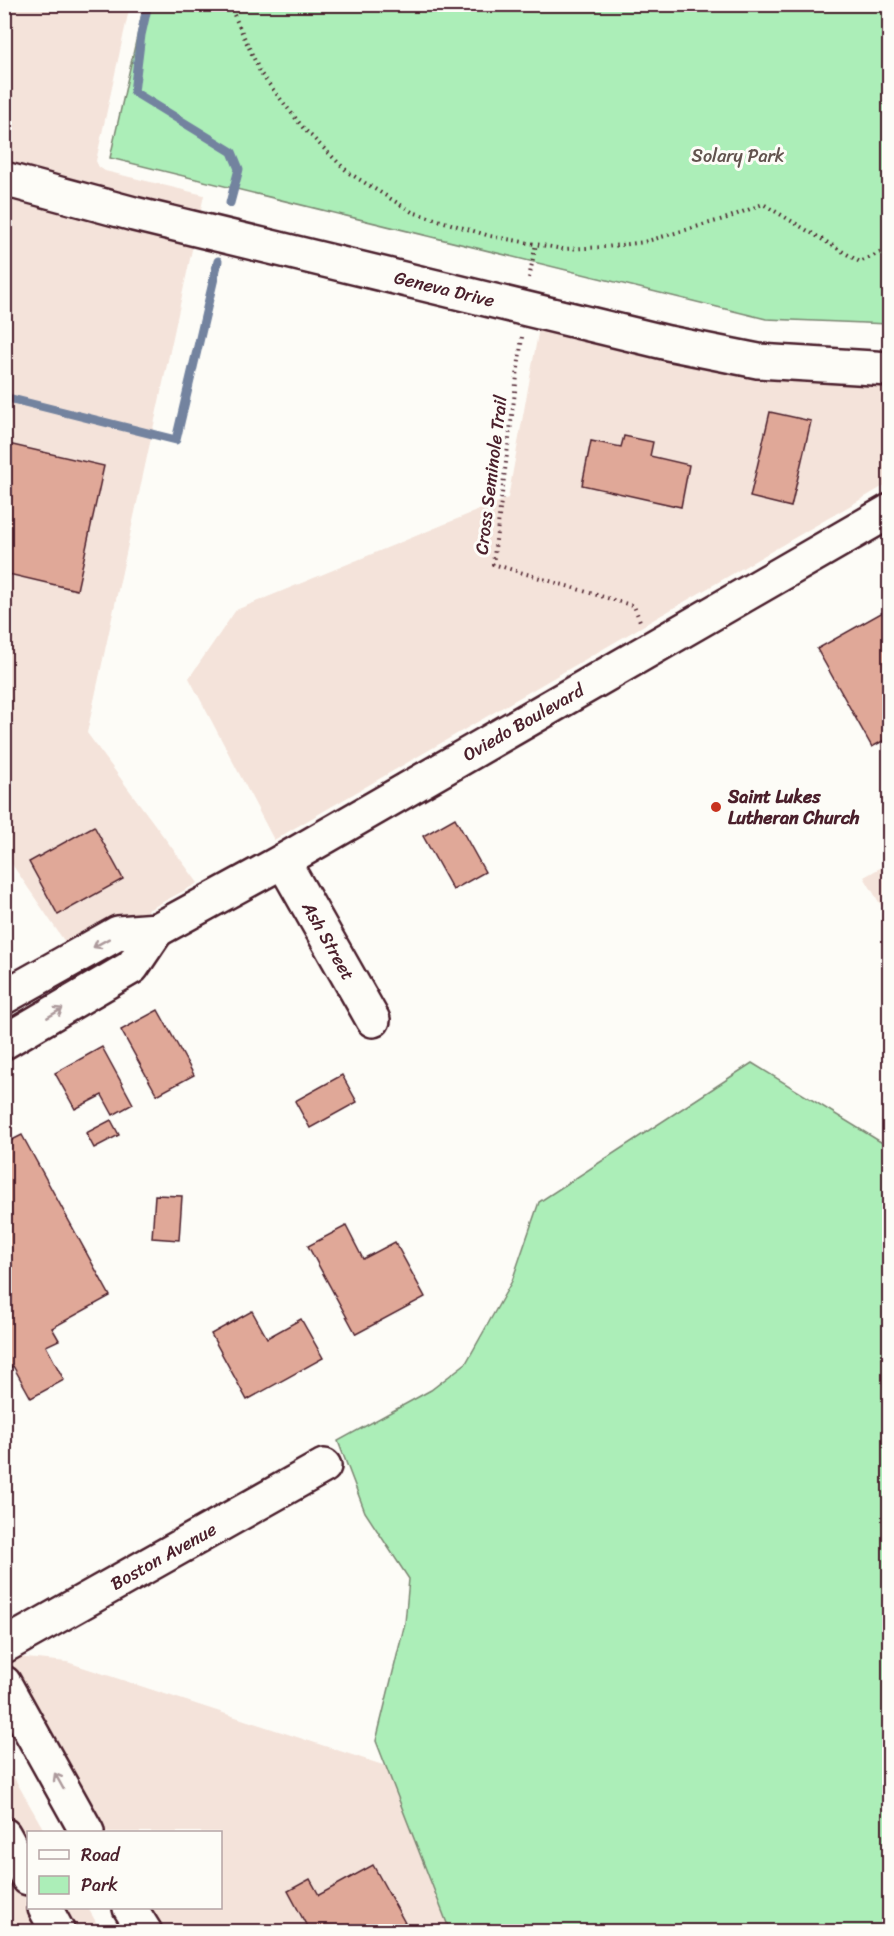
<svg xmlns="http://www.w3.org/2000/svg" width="894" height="1936" font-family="Sriracha,sans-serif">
  <rect width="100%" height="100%" fill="#fdfcf7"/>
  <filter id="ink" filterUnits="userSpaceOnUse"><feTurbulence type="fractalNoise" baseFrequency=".0167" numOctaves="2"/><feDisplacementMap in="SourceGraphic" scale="12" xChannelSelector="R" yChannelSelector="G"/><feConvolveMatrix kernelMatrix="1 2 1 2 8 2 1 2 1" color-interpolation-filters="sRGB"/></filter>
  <g filter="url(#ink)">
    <g fill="#f4e3da">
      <polygon points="5,5 130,5 96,161 99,167 105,171 204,195 200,214 5,166"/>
      <polygon points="4,199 193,245 87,733 198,883 137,916 67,945 5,854"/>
      <polygon points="539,328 889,384 889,483 274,840 189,678 236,610 508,498"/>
      <polygon points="889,863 889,919 864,877"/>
      <polygon points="16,1657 67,1662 386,1766 450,1931 140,1931 126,1908 220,1908 220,1832 84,1832 5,1691 4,1664"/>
      <polygon points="4,1760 45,1832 28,1832 28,1908 88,1908 101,1931 5,1931"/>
    </g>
    <g fill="#aceeb8" stroke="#7b8672" stroke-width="1.5">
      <polygon points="144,5 889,5 889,324 766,319 110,158"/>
      <polygon points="752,1063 889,1147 889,1931 450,1931 376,1741 405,1623 409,1579 365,1512 338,1441 431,1390 466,1363 512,1281 539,1202"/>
    </g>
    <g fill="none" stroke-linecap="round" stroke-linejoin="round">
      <g stroke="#73839f" stroke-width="9">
        <polyline points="148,4 141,35 134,92 232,152 239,169 230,203"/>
        <polyline points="4,397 176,440 218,261"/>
      </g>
    </g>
    <g fill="#e0a898" stroke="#4a1f2b" stroke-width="1.5">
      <polygon points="770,412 811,421 791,507 750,497"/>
      <polygon points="624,436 653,442 650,456 689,465 681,507 582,485 591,441 621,447"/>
      <polygon points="4,443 104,466 77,590 4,573"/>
      <polygon points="890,608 890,737 872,747 817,649"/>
      <polygon points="455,818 485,872 453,890 423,836"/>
      <polygon points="94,826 123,879 58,915 29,862"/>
      <polygon points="158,1010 194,1075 157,1095 121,1030"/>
      <polygon points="102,1047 133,1104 113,1115 102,1095 75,1109 55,1073"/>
      <polygon points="342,1075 357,1102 310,1128 295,1101"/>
      <polygon points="111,1120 119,1135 94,1148 86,1133"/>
      <polygon points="22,1135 110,1296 52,1328 59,1340 46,1346 64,1380 31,1398 13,1366 4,1371 4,1144"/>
      <polygon points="155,1195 182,1196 179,1240 152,1238"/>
      <polygon points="346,1226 363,1259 395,1242 425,1297 356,1334 308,1246"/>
      <polygon points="252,1311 267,1338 301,1319 323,1358 247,1400 211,1334"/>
      <polygon points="373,1865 410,1932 310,1932 288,1891 310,1879 319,1895"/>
    </g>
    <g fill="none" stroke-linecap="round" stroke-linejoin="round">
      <defs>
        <g id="minor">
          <path id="s1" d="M 283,861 L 373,1020"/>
          <path id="s2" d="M 4,1646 L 324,1466"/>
        </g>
        <g id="major">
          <path id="s3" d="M 4,179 L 134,214 L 668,343 L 758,361 L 890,369"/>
          <path id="s4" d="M 4,997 L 118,933 L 157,930 L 283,861 L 890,511"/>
          <polyline points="4,1042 132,967 157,930"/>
          <polyline points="4,1683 87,1832"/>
          <polyline points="4,1835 28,1878"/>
          <polyline points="45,1908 58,1932"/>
          <polyline points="130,1908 145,1932"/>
        </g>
      </defs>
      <use href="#minor" stroke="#4a1f2b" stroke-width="38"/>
      <use href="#major" stroke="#4a1f2b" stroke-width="38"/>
      <g stroke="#4a1f2b" stroke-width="4" stroke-dasharray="1.5 4.5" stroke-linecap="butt">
        <polyline points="229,4 261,74 304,129 349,173 412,212 490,236 563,249 606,247 644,242 727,218 763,204 860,262 890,248"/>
        <polyline points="529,278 536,244"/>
        <polyline points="522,337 493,564 634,606 640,621"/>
      </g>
      <use href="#minor" stroke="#fdfcf7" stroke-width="33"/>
      <use href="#major" stroke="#fdfcf7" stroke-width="33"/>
    </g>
    <defs><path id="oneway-shaft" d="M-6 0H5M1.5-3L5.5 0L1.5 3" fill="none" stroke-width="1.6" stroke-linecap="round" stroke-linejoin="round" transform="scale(1.5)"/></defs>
    <g stroke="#ac999b">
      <use href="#oneway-shaft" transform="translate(101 943) rotate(151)"/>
      <use href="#oneway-shaft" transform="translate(55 1013) rotate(-31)"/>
      <use href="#oneway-shaft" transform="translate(59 1781) rotate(-119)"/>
    </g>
  </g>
  <circle fill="#c8321e" stroke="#fdfcf7" stroke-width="2" cx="716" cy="807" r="6"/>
  <g text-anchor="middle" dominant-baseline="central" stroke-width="6" stroke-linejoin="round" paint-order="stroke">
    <g font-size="18" fill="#62534e" stroke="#fdfcf7">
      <text x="738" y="156">Solary Park</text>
    </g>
    <g font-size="18" fill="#4a1f2b" stroke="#fdfcf7">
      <text stroke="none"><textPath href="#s3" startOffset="454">Geneva Drive</textPath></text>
      <text transform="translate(491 475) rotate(-83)">Cross Seminole Trail</text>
      <text stroke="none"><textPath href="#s4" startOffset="591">Oviedo Boulevard</textPath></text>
      <text stroke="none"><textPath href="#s1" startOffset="92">Ash Street</textPath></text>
      <text stroke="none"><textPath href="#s2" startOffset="183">Boston Avenue</textPath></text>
    </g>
    <g font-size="18" font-weight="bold" fill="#4a1f2b" stroke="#fdfcf7" text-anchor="start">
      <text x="728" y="797">Saint Lukes<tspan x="728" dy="21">Lutheran Church</tspan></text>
    </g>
  </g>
  <rect width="894" height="1936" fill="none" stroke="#fdfcf7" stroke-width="24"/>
  <rect x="12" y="12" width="870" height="1912" fill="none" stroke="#4a1f2b" stroke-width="2" filter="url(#ink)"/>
  <rect x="27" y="1831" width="195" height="78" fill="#fdfcf7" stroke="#b5a4a5" stroke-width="1.5"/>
  <rect x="39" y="1850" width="30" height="9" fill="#fdfcf7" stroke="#b5a4a5" stroke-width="1.5"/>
  <text x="81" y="1861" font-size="18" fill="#4a1f2b">Road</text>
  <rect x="39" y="1876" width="30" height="18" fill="#aceeb8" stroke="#b5a4a5" stroke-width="1.5"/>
  <text x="81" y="1891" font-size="18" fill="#4a1f2b">Park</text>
</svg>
